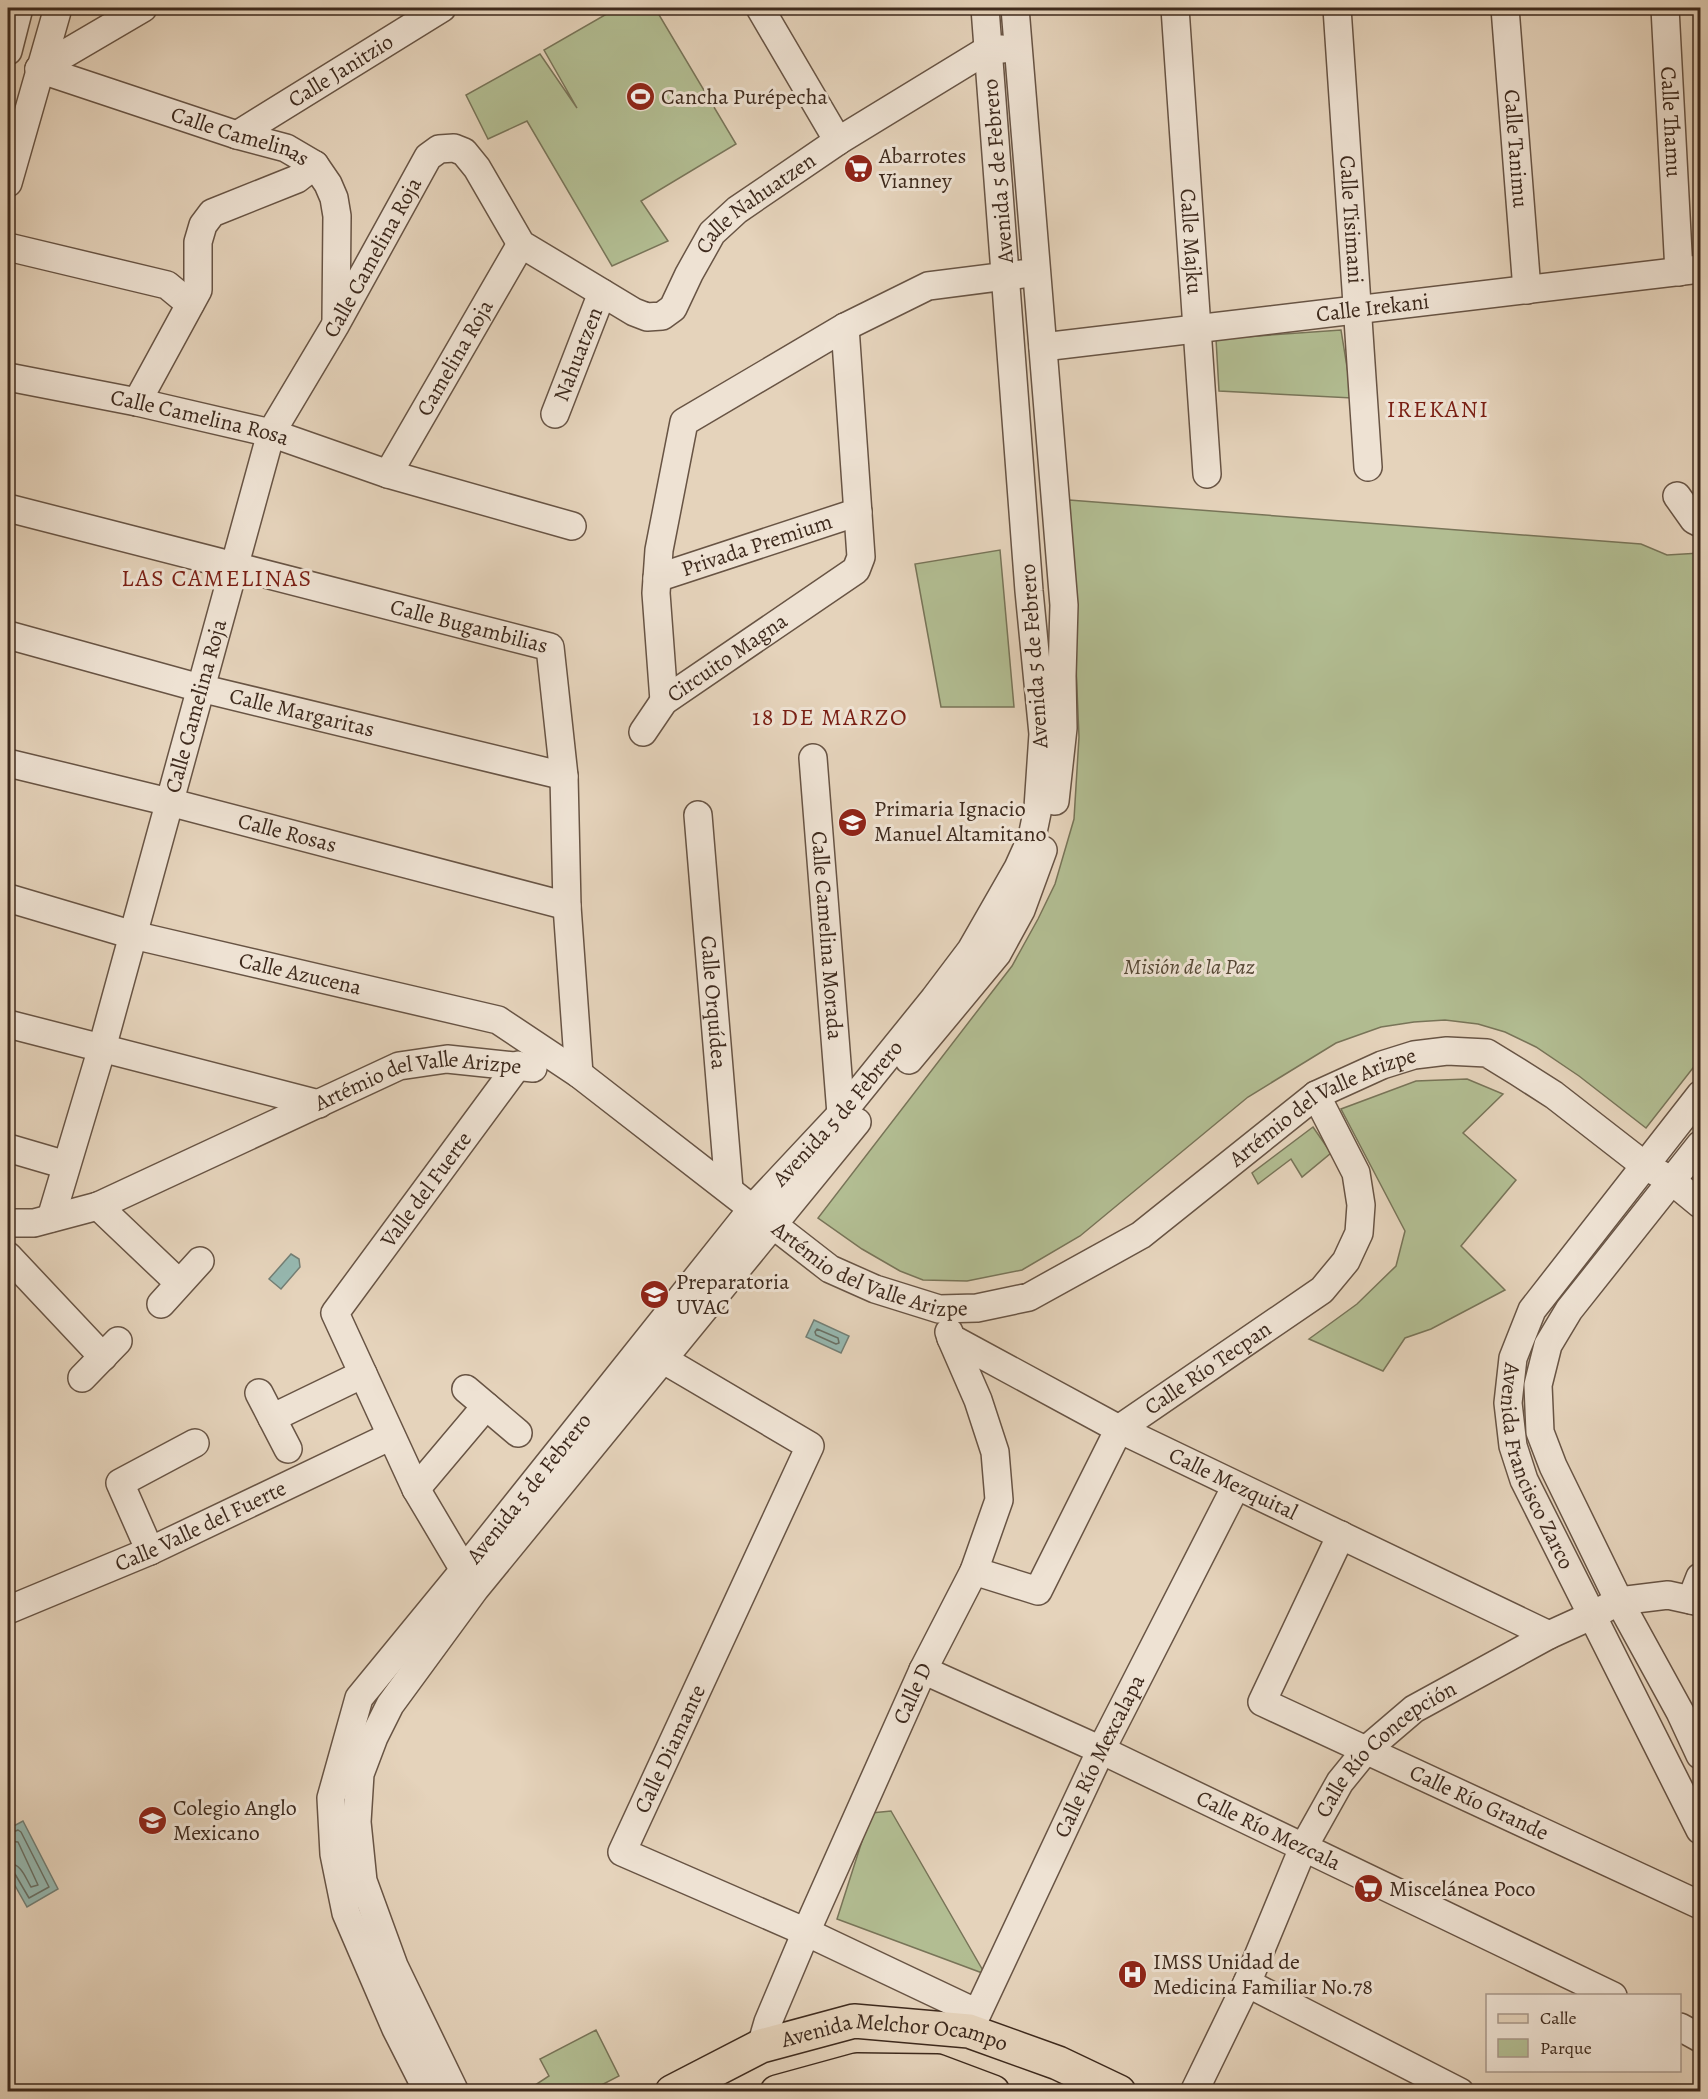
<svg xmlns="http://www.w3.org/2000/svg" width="1708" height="2099" font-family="Alegreya,serif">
  <rect width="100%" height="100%" fill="#e5d3bb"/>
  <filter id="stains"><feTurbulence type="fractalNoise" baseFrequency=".00333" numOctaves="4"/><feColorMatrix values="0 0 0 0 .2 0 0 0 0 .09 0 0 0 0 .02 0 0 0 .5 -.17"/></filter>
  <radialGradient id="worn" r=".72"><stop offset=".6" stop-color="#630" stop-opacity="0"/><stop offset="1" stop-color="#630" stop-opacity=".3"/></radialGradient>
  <g fill="#b2bd92" stroke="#787458" stroke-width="1.5">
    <polygon points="617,8 655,8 736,144 641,201 668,241 612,266 527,121 488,139 466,95 540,54 577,108 544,50"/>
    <polygon points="1341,330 1352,398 1219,391 1216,339"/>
    <polygon points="1069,500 1641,544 1667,555 1700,553 1700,1059 1646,1128 1579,1076 1536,1047 1505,1032 1478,1024 1445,1020 1414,1022 1381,1027 1336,1043 1248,1097 1080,1236 1022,1270 967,1281 923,1280 900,1271 862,1249 818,1218 1012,966 1038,919 1055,884 1074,819 1079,737"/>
    <polygon points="1000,550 1014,707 941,707 915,564"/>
    <polygon points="1467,1079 1503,1094 1463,1133 1516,1180 1461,1246 1505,1290 1431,1329 1405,1338 1383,1371 1309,1339 1357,1304 1396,1266 1405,1231 1341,1109 1416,1081"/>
    <polygon points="1313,1127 1331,1153 1302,1177 1291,1159 1258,1184 1252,1173"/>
    <polygon points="891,1811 985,1974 837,1919 871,1813"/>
    <polygon points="596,2030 619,2076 590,2091 526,2091 549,2076 540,2059"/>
  </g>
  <g fill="#96b8b0" stroke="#737f75" stroke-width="1.5">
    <polygon points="291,1254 299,1259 300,1267 281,1289 269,1279"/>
    <polygon points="814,1320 849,1336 841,1353 806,1337"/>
    <polygon points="23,1821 58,1889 27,1907 8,1873 8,1829"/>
  </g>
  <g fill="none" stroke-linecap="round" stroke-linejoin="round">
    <g stroke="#6a7166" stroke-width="1.5">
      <polygon points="817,1329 838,1338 839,1343 836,1344 816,1335 815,1332"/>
      <polyline points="8,1834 18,1830 21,1832 49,1887 29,1898 15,1874 8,1871"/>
      <path d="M 8,1841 L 18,1842 L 38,1885 L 31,1887 C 25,1877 22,1864 8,1863"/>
    </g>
    <defs>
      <g id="minor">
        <polyline points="760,8 838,141"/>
        <polyline points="1015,8 1064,605 1062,676 1063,728 1055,801"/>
        <path id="s1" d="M 1175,8 L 1207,474"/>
        <path id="s2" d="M 1337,8 L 1368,467"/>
        <path id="s3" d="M 1505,8 L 1527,290"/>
        <path id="s4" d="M 1665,8 L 1679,272"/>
        <polyline points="8,51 19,8"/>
        <path id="s5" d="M 39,69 L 237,135 L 286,148 L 315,165 L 328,184 L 334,198 L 337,216 L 336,320"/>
        <polyline points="39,69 143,8"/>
        <path id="s6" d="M 237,135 L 442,8"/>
        <polyline points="8,183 58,8"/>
        <polyline points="8,247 167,285 190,304"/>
        <path id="s7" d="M 1043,347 L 1700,269"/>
        <path id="s8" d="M 8,377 L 137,402 L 271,433 L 388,474 L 572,526"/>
        <polyline points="137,402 198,290 198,242 203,225 212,213 297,179 315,165"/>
        <path id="s9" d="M 555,414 L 602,293"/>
        <path id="s10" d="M 388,474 L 521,244"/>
        <polyline points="1677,496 1694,520 1700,523"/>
        <path id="s11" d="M 8,508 L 550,647 L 564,776 L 567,906 L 579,1074"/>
        <path id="s12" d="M 657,578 L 858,512"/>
        <path id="s13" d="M 8,635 L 200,688 L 564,776"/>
        <polyline points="664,701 656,593 659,550 684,422 845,327 928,286 1022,274"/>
        <path id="s14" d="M 643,732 L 664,701 L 856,570 L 861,557 L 845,327"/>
        <path id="s15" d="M 813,758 L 841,1114"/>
        <path id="s16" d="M 8,763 L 169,802 L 567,906"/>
        <path id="s17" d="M 698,815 L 729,1189"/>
        <path id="s18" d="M 8,898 L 133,935 L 498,1020 L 579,1074 L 830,1269 L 875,1289 L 939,1309 L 977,1308 L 1029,1297 L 1141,1235 L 1316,1095 L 1382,1065 L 1414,1055 L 1447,1051 L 1487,1053 L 1518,1072 L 1554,1095 L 1644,1165 L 1672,1181 L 1700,1204"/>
        <polyline points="8,1024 319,1104"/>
        <polyline points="909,1060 997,954 1021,910 1043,850"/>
        <path id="s19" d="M 1700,1095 L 1532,1310 L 1513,1358 L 1508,1403 L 1513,1446 L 1524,1480 L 1700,1830"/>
        <polyline points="1700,1145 1569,1310 1548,1345 1538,1385 1540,1432 1553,1466 1619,1601 1680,1712 1700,1755"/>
        <polyline points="8,1148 66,1165"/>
        <polyline points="98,1206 179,1283"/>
        <path id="s20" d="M 51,1218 L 102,1048 L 271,433 L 336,324 L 428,157 L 439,149 L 454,148 L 464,152 L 477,168 L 521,244 L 634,312 L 647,317 L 662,316 L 673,308 L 689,274 L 712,233 L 737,210 L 838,141 L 987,50 L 1002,49"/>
        <path id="s21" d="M 8,1223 L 34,1223 L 98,1206 L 399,1066 L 447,1059 L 533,1068"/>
        <polyline points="8,1256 103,1357"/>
        <polyline points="161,1304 200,1261"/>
        <path id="s22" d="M 949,1332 L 951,1338 L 1119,1429 L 1549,1635"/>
        <polyline points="664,1360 810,1446 622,1852 806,1932 977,2013"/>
        <polyline points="82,1378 118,1341"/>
        <polyline points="466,1389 518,1433"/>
        <polyline points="259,1393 288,1449"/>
        <polyline points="272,1418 363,1374"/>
        <polyline points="416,1489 486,1406"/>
        <path id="s23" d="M 1341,1535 L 1262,1702 L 1700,1905"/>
        <polyline points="150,1551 120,1483 195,1443"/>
        <path id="s24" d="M 974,1571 L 1038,1591 L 1119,1429 L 1322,1290 L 1346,1261 L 1359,1233 L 1361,1205 L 1356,1173 L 1316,1095"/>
        <path id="s25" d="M 473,1585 L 416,1489 L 335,1313 L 518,1065"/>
        <polyline points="1691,1600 1700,1577"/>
        <path id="s26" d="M 8,1610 L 150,1551 L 391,1436"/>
        <path id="s27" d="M 923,1670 L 1101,1750 L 1613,1996"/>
        <polyline points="1247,1983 1460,2092"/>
        <polyline points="1680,2027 1700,2038"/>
        <path id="s28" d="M 970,2029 L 1101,1750 L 1236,1486"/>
        <path id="s29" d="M 761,2046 L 768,2022 L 806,1932 L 923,1670 L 974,1571 L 999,1500 L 995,1452 L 978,1400 L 951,1338"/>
        <path id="s30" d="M 428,2092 L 396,2029 L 346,1913 L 334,1854 L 331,1798 L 359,1698 L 464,1570 L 752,1209 L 841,1114 L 934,999 L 971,950 L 1018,868 L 1032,837 L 1038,808 L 1043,734 L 1029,591 L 985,8"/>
        <polyline points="455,2092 394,1966 363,1881 357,1822 360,1774 374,1737 390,1705 475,1589 857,1122"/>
        <path id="s31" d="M 1194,2092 L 1247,1983 L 1303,1848 L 1340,1782 L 1366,1750 L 1414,1709 L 1549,1635 L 1593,1615 L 1619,1601 L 1668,1595 L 1700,1602"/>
      </g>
      <g id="major">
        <path id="s32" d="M 672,2092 L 761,2046 L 854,2021 L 969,2031 L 1058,2063 L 1119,2092"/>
        <polyline points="777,2092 857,2070 937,2071 993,2092"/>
      </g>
    </defs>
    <use href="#minor" stroke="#685444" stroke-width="30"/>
    <use href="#major" stroke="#3e2a1d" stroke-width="36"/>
    <use href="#minor" stroke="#eee2d3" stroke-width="27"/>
    <use href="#major" stroke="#e5d3bb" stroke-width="33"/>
  </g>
  <defs>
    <symbol id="stadium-disc" viewBox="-11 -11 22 22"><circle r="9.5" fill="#8f2418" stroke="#eee2d3"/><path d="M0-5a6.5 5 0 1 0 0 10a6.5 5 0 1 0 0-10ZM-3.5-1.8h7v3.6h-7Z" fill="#fff"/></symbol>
    <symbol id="supermarket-disc" viewBox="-11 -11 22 22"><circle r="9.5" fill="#8f2418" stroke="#eee2d3"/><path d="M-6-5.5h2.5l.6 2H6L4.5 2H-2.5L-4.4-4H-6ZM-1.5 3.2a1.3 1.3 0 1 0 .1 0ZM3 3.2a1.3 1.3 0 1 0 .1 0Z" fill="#fff"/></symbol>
    <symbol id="school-disc" viewBox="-11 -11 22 22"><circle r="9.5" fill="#8f2418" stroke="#eee2d3"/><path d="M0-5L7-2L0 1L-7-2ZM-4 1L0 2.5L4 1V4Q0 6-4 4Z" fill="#fff"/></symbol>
    <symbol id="hospital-disc" viewBox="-11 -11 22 22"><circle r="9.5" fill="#8f2418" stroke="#eee2d3"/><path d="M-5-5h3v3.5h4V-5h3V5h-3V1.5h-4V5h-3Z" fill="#fff"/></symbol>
  </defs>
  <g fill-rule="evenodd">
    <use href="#stadium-disc" x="624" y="80" width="33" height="33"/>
    <use href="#supermarket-disc" x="842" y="152" width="33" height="33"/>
    <use href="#school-disc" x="836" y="806" width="33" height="33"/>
    <use href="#school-disc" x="638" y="1278" width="33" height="33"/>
    <use href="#school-disc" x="136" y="1804" width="33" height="33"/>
    <use href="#supermarket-disc" x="1352" y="1872" width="33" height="33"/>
    <use href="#hospital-disc" x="1116" y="1958" width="33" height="33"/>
  </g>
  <g text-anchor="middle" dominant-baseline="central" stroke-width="6" stroke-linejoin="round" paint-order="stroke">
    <g font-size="22" fill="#3e2a1d" stroke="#eee2d3">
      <text stroke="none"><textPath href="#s6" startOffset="122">Calle Janitzio</textPath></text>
      <text stroke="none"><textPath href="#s4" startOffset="114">Calle Thamu</textPath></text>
      <text stroke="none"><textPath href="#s5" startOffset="212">Calle Camelinas</textPath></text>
      <text stroke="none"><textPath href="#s3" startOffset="141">Calle Tanimu</textPath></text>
      <text transform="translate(998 171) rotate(-95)">Avenida 5 de Febrero</text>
      <text stroke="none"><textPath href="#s20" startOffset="1592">Calle Nahuatzen</textPath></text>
      <text stroke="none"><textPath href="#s2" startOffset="212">Calle Tisimani</textPath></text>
      <text stroke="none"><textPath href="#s1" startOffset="234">Calle Majku</textPath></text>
      <text stroke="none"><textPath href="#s20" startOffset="1018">Calle Camelina Roja</textPath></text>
      <text stroke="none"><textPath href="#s7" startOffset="332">Calle Irekani</textPath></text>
      <text stroke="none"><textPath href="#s9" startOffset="64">Nahuatzen</textPath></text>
      <text stroke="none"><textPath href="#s10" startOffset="134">Camelina Roja</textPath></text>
      <text stroke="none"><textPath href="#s8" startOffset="196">Calle Camelina Rosa</textPath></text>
      <text stroke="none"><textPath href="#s12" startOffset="105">Privada Premium</textPath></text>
      <text stroke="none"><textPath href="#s11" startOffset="476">Calle Bugambilias</textPath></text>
      <text stroke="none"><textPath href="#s14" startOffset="114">Circuito Magna</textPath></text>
      <text transform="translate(1034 656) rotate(-94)">Avenida 5 de Febrero</text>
      <text stroke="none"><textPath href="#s20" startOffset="532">Calle Camelina Roja</textPath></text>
      <text stroke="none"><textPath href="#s13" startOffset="304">Calle Margaritas</textPath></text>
      <text stroke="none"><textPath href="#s16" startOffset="288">Calle Rosas</textPath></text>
      <text stroke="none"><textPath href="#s15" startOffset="178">Calle Camelina Morada</textPath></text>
      <text stroke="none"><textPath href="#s18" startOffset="302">Calle Azucena</textPath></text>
      <text stroke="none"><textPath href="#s17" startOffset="188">Calle Orquídea</textPath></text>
      <text stroke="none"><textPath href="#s21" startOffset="440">Artémio del Valle Arizpe</textPath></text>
      <text stroke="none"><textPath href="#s18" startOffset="1480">Artémio del Valle Arizpe</textPath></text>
      <text stroke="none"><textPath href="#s30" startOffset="1173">Avenida 5 de Febrero</textPath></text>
      <text stroke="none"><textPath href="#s25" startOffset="459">Valle del Fuerte</textPath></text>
      <text stroke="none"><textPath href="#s18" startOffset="958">Artémio del Valle Arizpe</textPath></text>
      <text stroke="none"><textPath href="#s24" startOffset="356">Calle Río Tecpan</textPath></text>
      <text stroke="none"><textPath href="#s19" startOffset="438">Avenida Francisco Zarco</textPath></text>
      <text stroke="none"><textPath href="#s22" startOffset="324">Calle Mezquital</textPath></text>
      <text stroke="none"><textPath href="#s30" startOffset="687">Avenida 5 de Febrero</textPath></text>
      <text stroke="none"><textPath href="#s26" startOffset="210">Calle Valle del Fuerte</textPath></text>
      <text stroke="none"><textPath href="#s29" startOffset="384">Calle D</textPath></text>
      <text transform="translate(670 1749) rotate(-65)">Calle Diamante</text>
      <text stroke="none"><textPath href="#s31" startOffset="399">Calle Río Concepción</textPath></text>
      <text stroke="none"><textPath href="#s28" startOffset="302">Calle Río Mexcalapa</textPath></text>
      <text stroke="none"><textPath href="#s23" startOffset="424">Calle Río Grande</textPath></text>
      <text stroke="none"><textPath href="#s27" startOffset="381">Calle Río Mezcala</textPath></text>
      <text stroke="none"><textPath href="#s32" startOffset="237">Avenida Melchor Ocampo</textPath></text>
    </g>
    <g font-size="22" fill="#3e2a1d" stroke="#eee2d3" text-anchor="start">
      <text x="661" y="97">Cancha Purépecha</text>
      <text x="879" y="156">Abarrotes<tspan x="879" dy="25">Vianney</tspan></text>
      <text x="874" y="809">Primaria Ignacio<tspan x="874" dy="25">Manuel Altamitano</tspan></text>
      <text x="676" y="1282">Preparatoria<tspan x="676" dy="25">UVAC</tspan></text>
      <text x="173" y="1808">Colegio Anglo<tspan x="173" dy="25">Mexicano</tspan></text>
      <text x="1389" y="1889">Miscelánea Poco</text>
      <text x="1153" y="1962">IMSS Unidad de<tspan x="1153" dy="25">Medicina Familiar No.78</tspan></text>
    </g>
    <g font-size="22" font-style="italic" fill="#554734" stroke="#eee2d3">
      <text x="1189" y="967">Misión de la Paz</text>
    </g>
    <g font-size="24" letter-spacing="1.5" fill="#7a1f14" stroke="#eee2d3">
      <text x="1438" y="409">IREKANI</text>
      <text x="217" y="578">LAS CAMELINAS</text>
      <text x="830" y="717">18 DE MARZO</text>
    </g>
  </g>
  <rect width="1708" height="2099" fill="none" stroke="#e5d3bb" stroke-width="30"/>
  <rect x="9" y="9" width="1690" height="2081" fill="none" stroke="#3e2a1d" stroke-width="3"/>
  <rect x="15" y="15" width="1678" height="2069" fill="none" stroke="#3e2a1d" stroke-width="1.5"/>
  <rect x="1486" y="1994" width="195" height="78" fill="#eee2d3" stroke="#a8988a" stroke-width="1.5"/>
  <rect x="1498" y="2014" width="30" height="9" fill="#e5d3bb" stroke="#a8988a" stroke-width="1.5"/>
  <text x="1540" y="2024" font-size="18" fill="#3e2a1d">Calle</text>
  <rect x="1498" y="2039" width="30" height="18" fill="#b2bd92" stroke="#a8988a" stroke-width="1.5"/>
  <text x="1540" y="2054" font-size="18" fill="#3e2a1d">Parque</text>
  <rect width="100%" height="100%" filter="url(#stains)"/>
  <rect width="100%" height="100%" fill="url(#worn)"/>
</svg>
